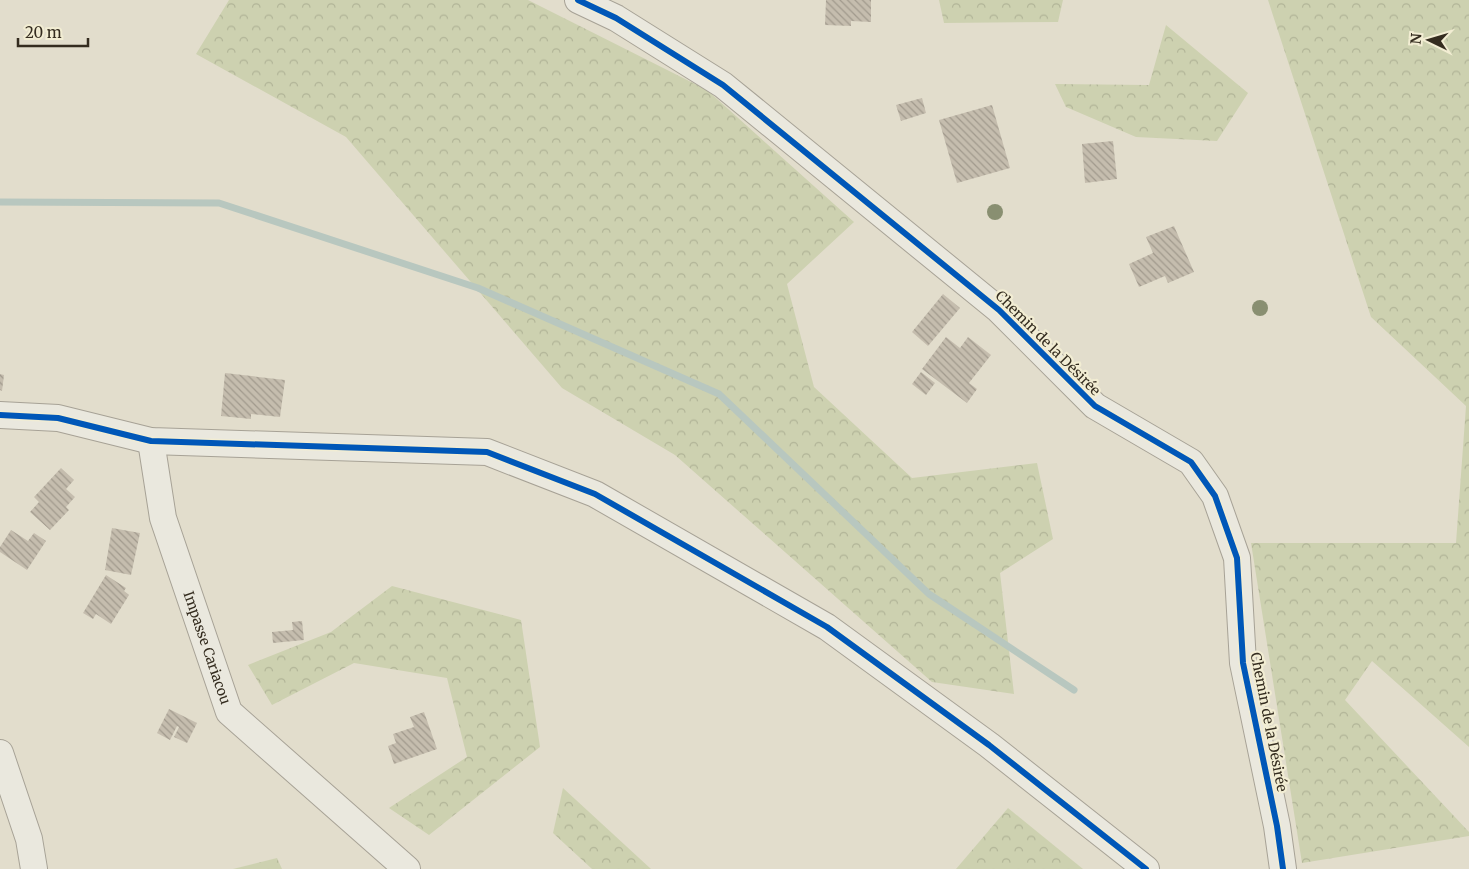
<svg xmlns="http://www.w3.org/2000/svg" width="1469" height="869" font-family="Merriweather,serif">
  <defs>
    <pattern id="forest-crowns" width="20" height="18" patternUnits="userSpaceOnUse" patternTransform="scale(1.25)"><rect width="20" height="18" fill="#cdd1b0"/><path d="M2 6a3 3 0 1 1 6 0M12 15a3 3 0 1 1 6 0" fill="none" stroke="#b1b497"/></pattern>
    <pattern id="building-back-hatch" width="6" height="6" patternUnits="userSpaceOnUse" patternTransform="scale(1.25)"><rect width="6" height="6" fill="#c5bdae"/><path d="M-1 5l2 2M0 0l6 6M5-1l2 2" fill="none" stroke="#a19a8d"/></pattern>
  </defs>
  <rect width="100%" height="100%" fill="#e2ddcc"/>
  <g fill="url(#forest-crowns)">
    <polygon points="229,0 528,0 707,90 854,222 787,284 814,387 912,478 1037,463 1053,539 1000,573 1014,694 932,682 675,455 562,388 346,137 196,54"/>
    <polygon points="939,0 1063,0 1058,22 944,23"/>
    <polygon points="1268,0 1469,0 1469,747 1372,661 1345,700 1469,832 1469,836 1302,863 1251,543 1456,543 1466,406 1371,317"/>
    <polygon points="1166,25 1248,93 1217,141 1136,137 1066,107 1055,84 1149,85"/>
    <polygon points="392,586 521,620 540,747 429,835 389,808 467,757 447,678 354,663 272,705 248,665 331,632"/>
    <polygon points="563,788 651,869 592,869 553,833"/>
    <polygon points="1008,808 1083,869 956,869"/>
    <polygon points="277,858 282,869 233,869"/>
  </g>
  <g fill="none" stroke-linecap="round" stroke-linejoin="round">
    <polyline stroke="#b8c7bf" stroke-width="7" points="0,202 219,203 478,288 719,394 929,594 1074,690"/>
  </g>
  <g fill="url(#building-back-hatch)">
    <polygon points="826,0 871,0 871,22 851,21 851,26 825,25"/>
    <polygon points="922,98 926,113 901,121 896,105"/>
    <polygon points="992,105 1010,168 957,183 939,120"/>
    <polygon points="1113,141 1117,179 1085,183 1082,144"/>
    <polygon points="1174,226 1194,272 1168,283 1165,276 1139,287 1129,264 1153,253 1146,237"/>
    <polygon points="943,294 960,308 928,346 912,332"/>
    <polygon points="946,337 960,348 968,337 991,355 969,383 977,389 967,403 922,369"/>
    <polygon points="921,372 935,383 926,395 912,384"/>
    <polygon points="225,373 285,380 280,417 251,414 251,419 221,416"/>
    <polygon points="0,374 4,375 2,391 0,390"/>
    <polygon points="61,468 74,480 66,489 75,497 66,507 69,510 50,530 30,512 39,502 34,497"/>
    <polygon points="112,528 140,533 131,575 105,570"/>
    <polygon points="11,530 28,541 34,533 46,541 27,570 0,552 0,547"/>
    <polygon points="106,575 126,588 124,591 129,595 111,624 96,614 93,619 83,613"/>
    <polygon points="302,621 304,640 273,643 272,632 293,630 292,622"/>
    <polygon points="169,709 197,723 187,743 174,737 179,727 177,726 170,740 157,733"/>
    <polygon points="424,712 437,749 394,764 388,746 396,743 393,734 414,727 410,717"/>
  </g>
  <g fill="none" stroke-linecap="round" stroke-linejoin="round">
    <defs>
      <g id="street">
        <polyline points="578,0 616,18 723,85 999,310 1095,406 1191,462 1215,496 1237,558 1243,663 1277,826 1283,869"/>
        <polyline points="0,415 58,418 151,441 487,452 595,494 827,627 989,745 1146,869"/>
        <path id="s1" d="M 151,441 L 163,518 L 229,712 L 407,869"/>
        <polyline points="0,753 29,839 34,869"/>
      </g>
    </defs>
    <use href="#street" stroke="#a7a296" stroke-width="28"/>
    <use href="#street" stroke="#eae8de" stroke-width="26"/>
    <defs>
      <g id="cycleway">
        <polyline points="578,0 616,18 723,85 999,310 1095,406 1191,462 1215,496 1237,558 1243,663 1277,826 1283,869"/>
        <polyline points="0,415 58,418 151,441 487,452 595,494 827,627 989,745 1146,869"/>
      </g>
    </defs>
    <use href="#cycleway" stroke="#f2edd3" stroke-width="9"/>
    <use href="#cycleway" stroke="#0057b8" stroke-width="6"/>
  </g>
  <g fill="#898f71">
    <circle cx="995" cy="212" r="8"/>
    <circle cx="1260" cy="308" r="8"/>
  </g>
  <g text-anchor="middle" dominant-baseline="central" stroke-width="4.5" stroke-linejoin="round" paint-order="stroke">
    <g font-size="14" fill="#342c1f" stroke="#f2edd3">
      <text transform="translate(1048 343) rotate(45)">Chemin de la Désirée</text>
      <text stroke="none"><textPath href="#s1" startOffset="215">Impasse Cariacou</textPath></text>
      <text transform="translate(1269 722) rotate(79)">Chemin de la Désirée</text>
    </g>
  </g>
  <g transform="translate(1429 40) rotate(275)" stroke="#f2edd3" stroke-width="4" paint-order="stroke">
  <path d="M0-4L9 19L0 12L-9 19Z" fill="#342c1f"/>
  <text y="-8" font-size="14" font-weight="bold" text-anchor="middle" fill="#342c1f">N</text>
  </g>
  <path d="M18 38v8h70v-8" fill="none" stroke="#342c1f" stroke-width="2.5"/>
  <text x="25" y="38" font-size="15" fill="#342c1f" stroke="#f2edd3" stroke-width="4" paint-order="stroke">20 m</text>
</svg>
